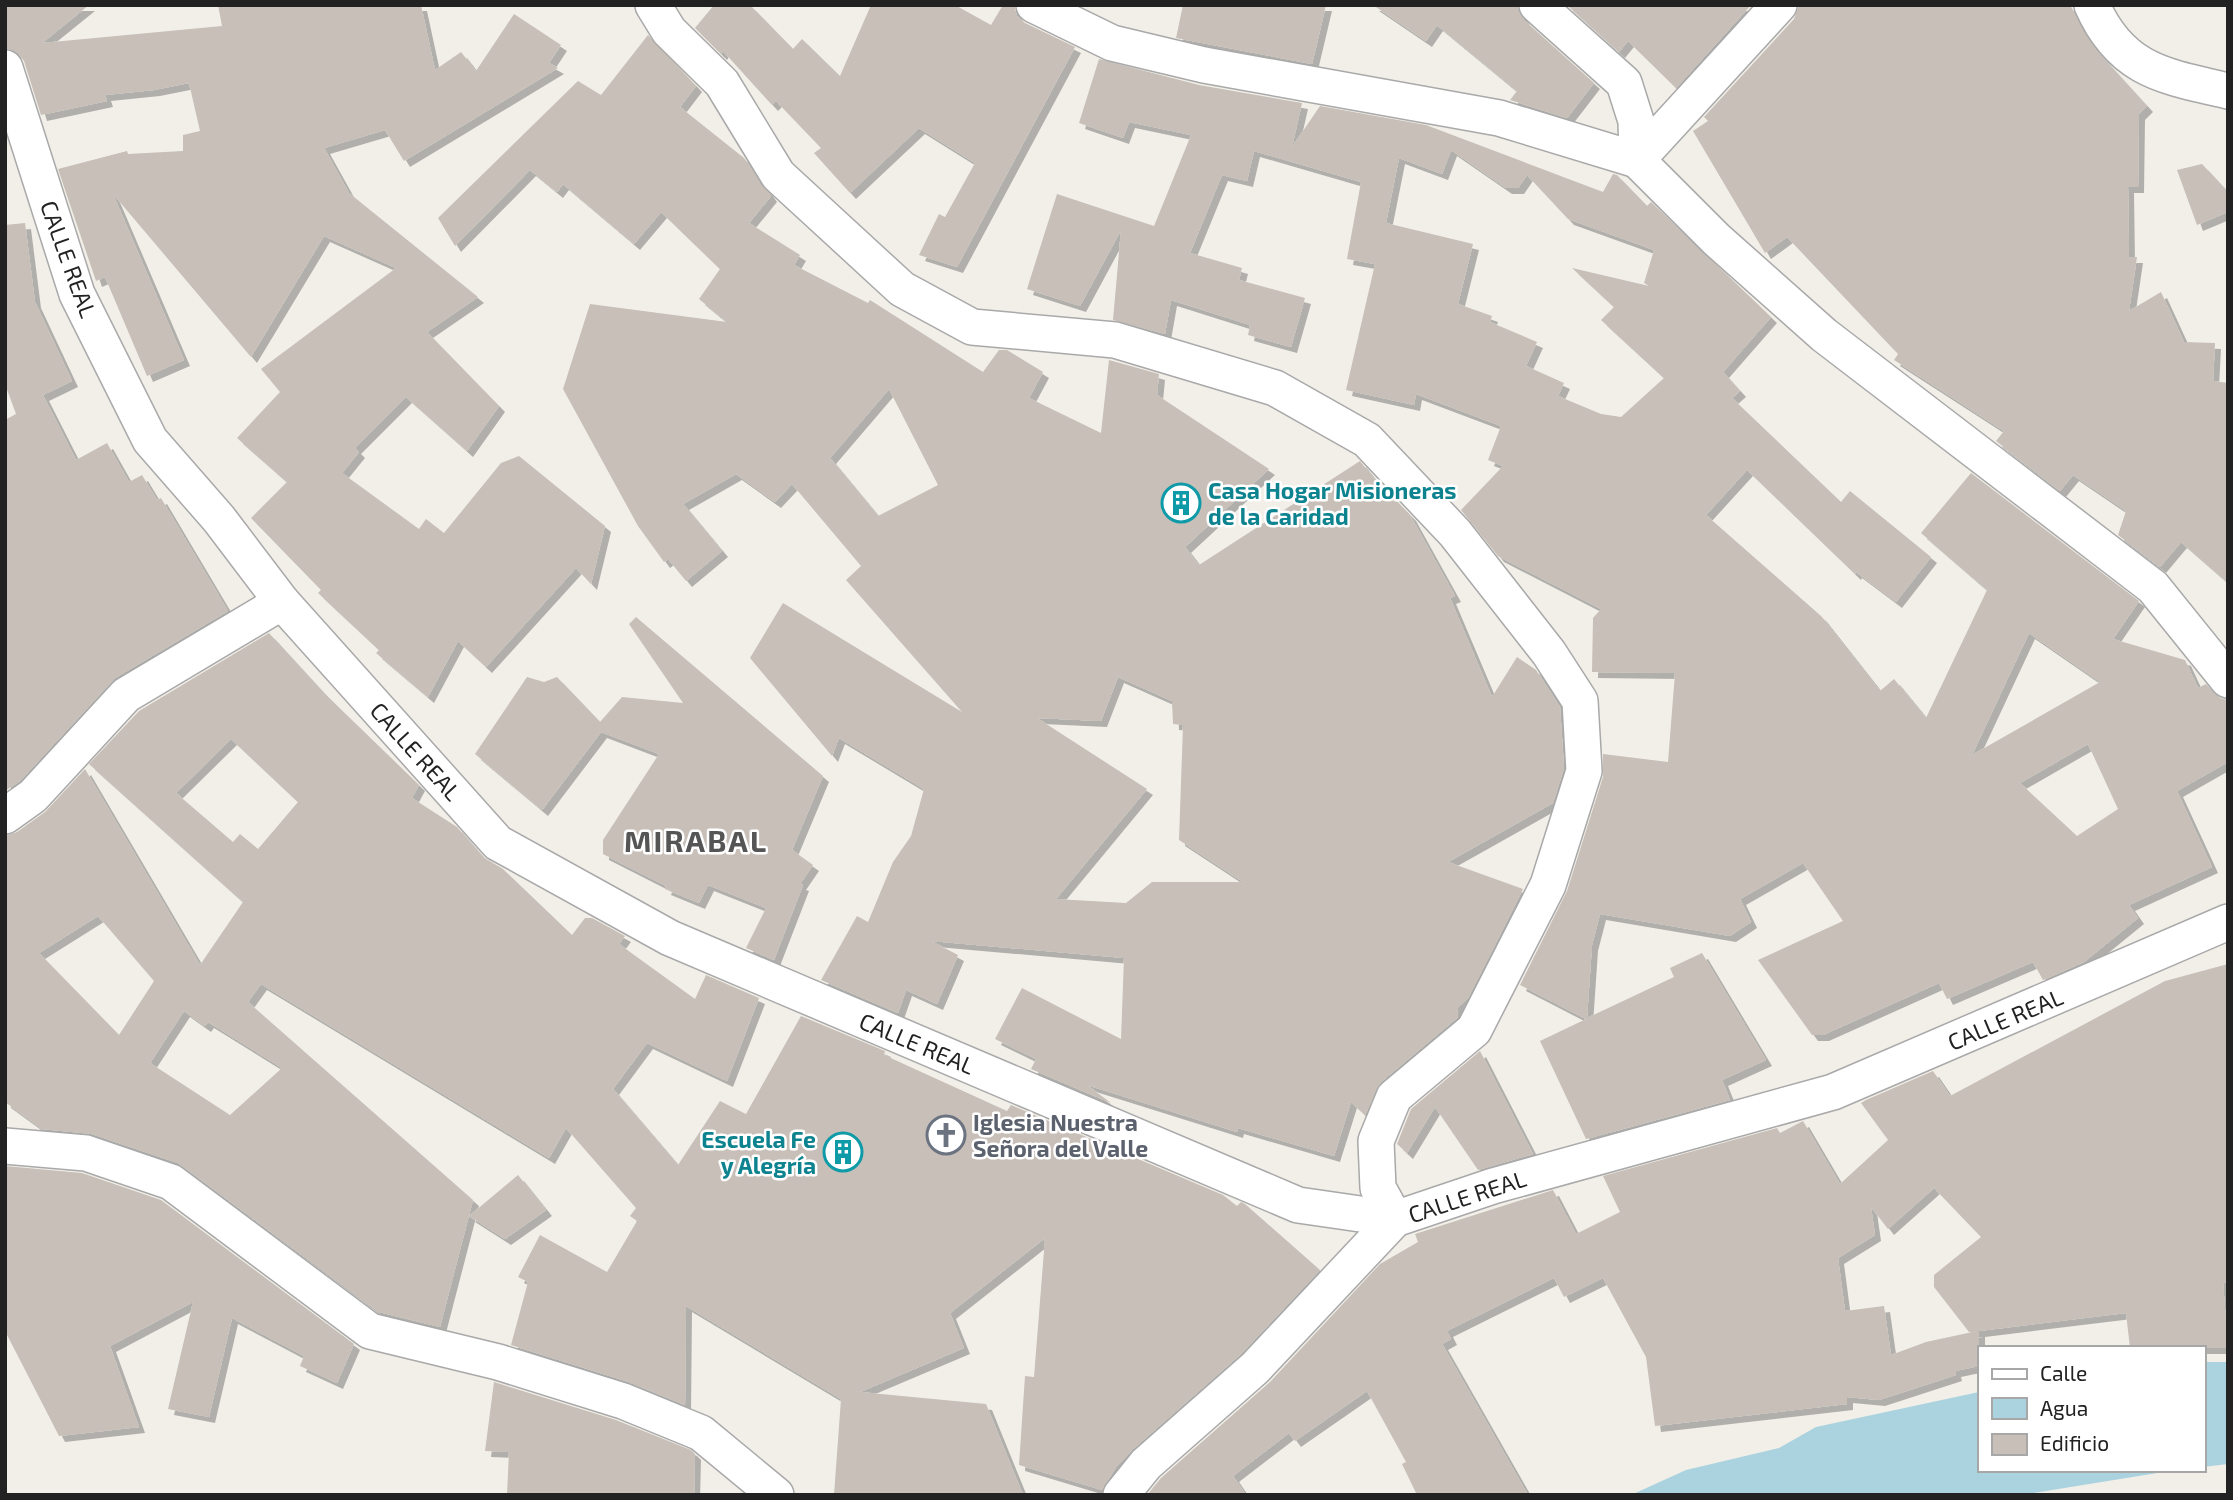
<svg xmlns="http://www.w3.org/2000/svg" width="2233" height="1500" font-family="'Exo 2',sans-serif">
  <defs>
    <filter id="shadow"><feDropShadow dx="6" dy="6" stdDeviation="0" flood-color="#0004"/></filter>
  </defs>
  <rect width="100%" height="100%" fill="#f2efe9"/>
  <g fill="#aad3df">
    <polygon points="2203,1362 2228,1362 2228,1464 2203,1467"/>
    <polygon points="1979,1392 1979,1470 2176,1470 2021,1495 1631,1495 1686,1470 1779,1448 1816,1427"/>
  </g>
  <g fill="#c7bfb8" fill-rule="evenodd" filter="url(#shadow)">
    <polygon points="5,5 89,5 42,43 222,26 218,5 421,5 435,70 461,52 476,71 514,14 561,45 549,63 558,68 404,161 385,130 324,148 349,193 478,297 427,332 499,406 467,451 406,397 355,448 359,452 342,473 419,529 426,519 444,533 501,463 519,456 605,526 591,584 576,568 486,667 458,641 428,697 376,653 379,650 318,593 321,590 251,518 287,482 237,438 280,392 261,369 396,268 324,236 251,357 113,194 184,360 147,376 105,277 96,281 58,169 127,151 128,154 183,151 183,135 200,131 189,83 154,90 105,95 107,101 41,115 24,61 18,53 5,48"/>
    <polygon points="714,5 750,5 793,49 802,39 840,76 871,5 955,5 991,25 1003,5 1014,5 1017,16 1025,23 1075,47 957,267 919,255 939,214 945,217 975,163 919,128 850,193 814,153 821,148 776,101 772,105 723,51 721,54 695,28"/>
    <polygon points="1183,5 1326,5 1312,64 1176,38"/>
    <polygon points="1373,5 1517,5 1524,20 1594,83 1567,118 1510,100 1517,91 1437,25 1426,41"/>
    <polygon points="1567,5 1751,5 1676,88 1628,41 1619,52"/>
    <polygon points="1799,5 2070,5 2096,50 2147,106 2139,114 2138,187 2128,187 2129,257 2137,257 2129,311 2161,292 2184,342 2215,343 2213,381 2228,383 2228,583 2181,542 2160,567 2118,535 2126,511 2073,475 2060,491 1996,441 2004,431 1894,360 1898,354 1787,237 1765,253 1693,131 1708,121 1704,117 1794,19"/>
    <path d="M 648,35 L 696,86 L 680,107 L 744,158 L 771,196 L 749,223 L 800,255 L 794,265 L 868,303 L 870,300 L 983,372 L 999,350 L 1007,350 L 1043,372 L 1029,398 L 1101,433 L 1109,360 L 1159,374 L 1157,395 L 1269,469 L 1185,547 L 1199,565 L 1360,461 L 1383,490 L 1385,489 L 1410,515 L 1455,596 L 1450,598 L 1492,697 L 1517,657 L 1536,670 L 1560,707 L 1564,768 L 1553,803 L 1448,862 L 1523,889 L 1468,998 L 1457,1008 L 1458,1017 L 1381,1082 L 1365,1115 L 1351,1102 L 1334,1156 L 1238,1128 L 1237,1132 L 1087,1085 L 1111,1103 L 1031,1069 L 1036,1059 L 995,1039 L 1022,988 L 1121,1039 L 1124,958 L 931,941 L 958,955 L 937,1004 L 906,990 L 898,1013 L 821,980 L 857,916 L 868,922 L 893,862 L 911,836 L 924,789 L 839,738 L 832,756 L 750,658 L 783,603 L 962,712 L 846,580 L 861,566 L 792,484 L 775,502 L 736,474 L 683,504 L 722,551 L 686,581 L 668,559 L 664,562 L 638,526 L 563,389 L 590,304 L 727,322 L 699,299 L 720,269 L 661,212 L 634,244 L 563,184 L 557,192 L 530,170 L 455,246 L 438,218 L 578,81 L 601,95 ZM 889,389 L 938,485 L 878,516 L 830,458 ZM 1118,677 L 1172,701 L 1173,724 L 1183,725 L 1179,840 L 1243,882 L 1152,882 L 1126,903 L 1056,899 L 1147,789 L 1037,718 L 1101,721 Z"/>
    <path d="M 1099,59 L 1199,85 L 1302,103 L 1292,147 L 1320,106 L 1426,125 L 1603,192 L 1613,174 L 1617,175 L 1647,206 L 1651,202 L 1771,317 L 1723,372 L 1740,391 L 1732,398 L 1841,502 L 1850,491 L 1931,557 L 1896,602 L 1856,572 L 1855,574 L 1747,470 L 1706,515 L 1821,616 L 1880,691 L 1894,679 L 1926,718 L 1987,590 L 1921,533 L 1971,473 L 2139,601 L 2113,639 L 2185,660 L 2198,688 L 2206,684 L 2220,698 L 2228,700 L 2228,762 L 2177,791 L 2212,867 L 2129,905 L 2138,918 L 2084,962 L 2043,980 L 2033,962 L 1947,999 L 1939,983 L 1823,1035 L 1812,1035 L 1758,960 L 1843,921 L 1803,863 L 1740,899 L 1751,922 L 1730,936 L 1600,914 L 1592,945 L 1587,1018 L 1674,977 L 1670,968 L 1702,953 L 1766,1060 L 1722,1080 L 1730,1100 L 1586,1139 L 1540,1041 L 1586,1019 L 1520,985 L 1567,891 L 1603,777 L 1603,754 L 1668,762 L 1675,673 L 1592,672 L 1593,618 L 1601,609 L 1498,556 L 1461,510 L 1503,466 L 1488,460 L 1501,426 L 1416,394 L 1414,405 L 1346,390 L 1375,264 L 1347,259 L 1361,182 L 1254,151 L 1247,181 L 1222,175 L 1190,253 L 1242,268 L 1239,280 L 1305,298 L 1291,347 L 1248,335 L 1250,325 L 1171,300 L 1165,334 L 1113,320 L 1121,230 L 1080,306 L 1027,289 L 1057,194 L 1154,226 L 1191,135 L 1129,122 L 1123,138 L 1079,123 ZM 1451,150 L 1506,188 L 1518,188 L 1527,175 L 1568,219 L 1654,250 L 1644,283 L 1649,286 L 1572,268 L 1614,307 L 1601,320 L 1664,378 L 1621,417 L 1601,414 L 1558,396 L 1564,383 L 1526,366 L 1537,342 L 1490,322 L 1492,316 L 1458,304 L 1473,244 L 1386,223 L 1399,158 L 1442,174 ZM 2029,633 L 2100,682 L 1972,755 ZM 2088,744 L 2118,809 L 2077,836 L 2020,783 Z"/>
    <polygon points="2202,164 2228,192 2228,212 2197,225 2177,170"/>
    <polygon points="25,223 35,302 72,381 43,395 76,460 107,443 129,482 142,475 157,500 161,498 228,611 115,678 20,781 5,791 5,420 16,414 5,384 5,225"/>
    <polygon points="636,617 823,776 792,850 813,865 800,884 803,885 774,960 746,948 766,908 708,885 699,903 665,889 666,886 603,854 603,840 659,754 601,732 542,810 475,754 527,677 544,682 557,677 600,722 622,697 683,703 629,624"/>
    <path d="M 269,633 L 324,693 L 419,785 L 412,798 L 457,827 L 483,857 L 503,869 L 572,935 L 585,918 L 592,918 L 625,936 L 619,944 L 695,999 L 706,975 L 759,998 L 727,1081 L 647,1043 L 613,1089 L 678,1165 L 720,1101 L 746,1114 L 801,1016 L 885,1051 L 884,1055 L 1007,1111 L 1011,1105 L 1223,1195 L 1237,1206 L 1241,1202 L 1245,1204 L 1320,1270 L 1241,1354 L 1133,1449 L 1116,1467 L 1102,1490 L 1019,1465 L 1025,1376 L 1034,1377 L 1045,1238 L 950,1313 L 964,1348 L 860,1392 L 986,1404 L 1023,1495 L 834,1495 L 841,1399 L 686,1306 L 685,1405 L 629,1382 L 511,1345 L 528,1282 L 518,1277 L 540,1235 L 607,1272 L 637,1221 L 630,1216 L 636,1208 L 566,1128 L 549,1158 L 261,984 L 248,1002 L 473,1200 L 440,1327 L 379,1312 L 178,1163 L 92,1134 L 42,1129 L 5,1102 L 5,836 L 17,832 L 45,812 L 85,769 L 200,965 L 243,902 L 89,764 L 139,711 ZM 231,739 L 298,802 L 258,849 L 240,834 L 233,842 L 176,793 ZM 98,916 L 154,981 L 119,1035 L 39,953 ZM 184,1011 L 205,1026 L 208,1022 L 282,1068 L 230,1115 L 150,1063 Z"/>
    <path d="M 2228,964 L 2228,1281 L 2223,1283 L 2228,1348 L 2130,1348 L 2126,1313 L 1979,1331 L 1979,1366 L 1955,1371 L 1956,1375 L 1879,1400 L 1847,1397 L 1847,1404 L 1655,1426 L 1646,1357 L 1603,1278 L 1564,1297 L 1554,1278 L 1447,1331 L 1451,1339 L 1442,1344 L 1528,1495 L 1417,1495 L 1402,1464 L 1406,1462 L 1367,1391 L 1295,1441 L 1289,1433 L 1233,1476 L 1246,1495 L 1147,1495 L 1161,1478 L 1270,1382 L 1380,1264 L 1418,1242 L 1415,1234 L 1553,1190 L 1576,1234 L 1620,1212 L 1603,1176 L 1777,1128 L 1780,1133 L 1803,1121 L 1840,1184 L 1888,1140 L 1861,1103 L 1866,1100 L 1933,1071 L 1950,1096 L 2165,981 ZM 1934,1188 L 1981,1237 L 1934,1275 L 1934,1287 L 1969,1332 L 1977,1331 L 1926,1342 L 1891,1355 L 1884,1306 L 1845,1311 L 1838,1258 L 1875,1235 L 1871,1207 L 1888,1229 Z"/>
    <polygon points="1480,1051 1533,1154 1478,1170 1435,1107 1407,1153 1397,1144 1411,1109"/>
    <polygon points="5,1166 82,1173 161,1200 354,1344 337,1383 300,1366 304,1356 232,1318 209,1417 168,1409 193,1302 110,1346 139,1427 59,1436 5,1331"/>
    <polygon points="518,1175 546,1210 505,1239 469,1216"/>
    <polygon points="494,1382 616,1420 691,1450 695,1454 694,1495 507,1495 509,1452 485,1451"/>
  </g>
  <g fill="none" stroke-linecap="round" stroke-linejoin="round">
    <defs>
      <g id="street">
        <polyline points="653,5 669,31 722,83 778,175 902,289 972,327 1115,340 1275,388 1367,440 1455,533 1549,653 1580,701 1584,771 1548,885 1474,1030 1394,1097 1376,1141 1378,1188 1395,1219 1255,1368 1146,1464 1121,1495"/>
        <polyline points="1034,5 1112,43 1204,65 1499,118 1637,160 1779,5"/>
        <polyline points="1537,5 1624,83 1636,121 1637,160 1716,239 1824,335 2153,587 2228,680"/>
        <path d="M 2092,5 C 2121,71 2164,76 2228,91"/>
        <polyline points="5,68 77,294 150,440 219,519 282,602 498,843 670,938 1298,1205 1395,1219 1493,1186 1833,1092 2228,922"/>
        <polyline points="5,816 33,796 126,695 282,602"/>
        <polyline points="5,1146 86,1153 171,1182 370,1331 498,1362 623,1401 701,1433 776,1495"/>
      </g>
    </defs>
    <use href="#street" stroke="#a9a9a9" stroke-width="38"/>
    <use href="#street" stroke="#fff" stroke-width="35"/>
  </g>
  <defs>
    <symbol id="building-ring" viewBox="-11 -11 22 22"><circle r="9.5" fill="#fff" stroke="#0f9aa8" stroke-width="1.5"/><path d="M-4-6H4V6H1V3H-1V6H-4ZM-2.5-4.3h1.7v1.8h-1.7ZM.8-4.3h1.7v1.8H.8ZM-2.5-1h1.7V.8h-1.7ZM.8-1h1.7V.8H.8Z" fill="#0f9aa8"/></symbol>
    <symbol id="church-ring" viewBox="-11 -11 22 22"><circle r="9.5" fill="#fff" stroke="#6b7280" stroke-width="1.5"/><path d="M-1.2-6h2.4v3.5h3.3v2.4h-3.3V6h-2.4V-.1h-3.3v-2.4h3.3Z" fill="#6b7280"/></symbol>
  </defs>
  <g fill-rule="evenodd">
    <use href="#building-ring" x="1159" y="481" width="44" height="44"/>
    <use href="#church-ring" x="924" y="1113" width="44" height="44"/>
    <use href="#building-ring" x="821" y="1130" width="44" height="44"/>
  </g>
  <g text-anchor="middle" dominant-baseline="central" stroke-width="5" stroke-linejoin="round" paint-order="stroke">
    <g font-size="23" fill="#222" stroke="#fff">
      <text transform="translate(69 259) rotate(70)">CALLE REAL</text>
      <text transform="translate(416 751) rotate(48)">CALLE REAL</text>
      <text transform="translate(2005 1019) rotate(-23)">CALLE REAL</text>
      <text transform="translate(917 1043) rotate(23)">CALLE REAL</text>
      <text transform="translate(1467 1196) rotate(-18)">CALLE REAL</text>
    </g>
    <g font-size="23" font-weight="bold" fill="#0d838f" stroke="#fff" text-anchor="start">
      <text x="1208" y="490">Casa Hogar Misioneras<tspan x="1208" dy="26">de la Caridad</tspan></text>
      <text x="816" y="1139" text-anchor="end">Escuela Fe<tspan x="816" dy="26">y Alegría</tspan></text>
    </g>
    <g font-size="23" font-weight="bold" fill="#5b616d" stroke="#fff" text-anchor="start">
      <text x="973" y="1122">Iglesia Nuestra<tspan x="973" dy="26">Señora del Valle</tspan></text>
    </g>
    <g font-size="30" font-weight="bold" letter-spacing="2" fill="#555" stroke="#fff">
      <text x="696" y="840">MIRABAL</text>
    </g>
  </g>
  <rect width="2233" height="1500" fill="none" stroke="#222222" stroke-width="14"/>
  <rect x="1978" y="1346" width="228" height="126" fill="#ffffff" stroke="#a7a7a7" stroke-width="2"/>
  <rect x="1992" y="1369" width="35" height="10" fill="#ffffff" stroke="#a7a7a7" stroke-width="2"/>
  <text x="2040" y="1381" font-size="21" fill="#222222">Calle</text>
  <rect x="1992" y="1398" width="35" height="21" fill="#aad3df" stroke="#a7a7a7" stroke-width="2"/>
  <text x="2040" y="1416" font-size="21" fill="#222222">Agua</text>
  <rect x="1992" y="1434" width="35" height="21" fill="#c7bfb8" stroke="#a7a7a7" stroke-width="2"/>
  <text x="2040" y="1451" font-size="21" fill="#222222">Edificio</text>
</svg>
